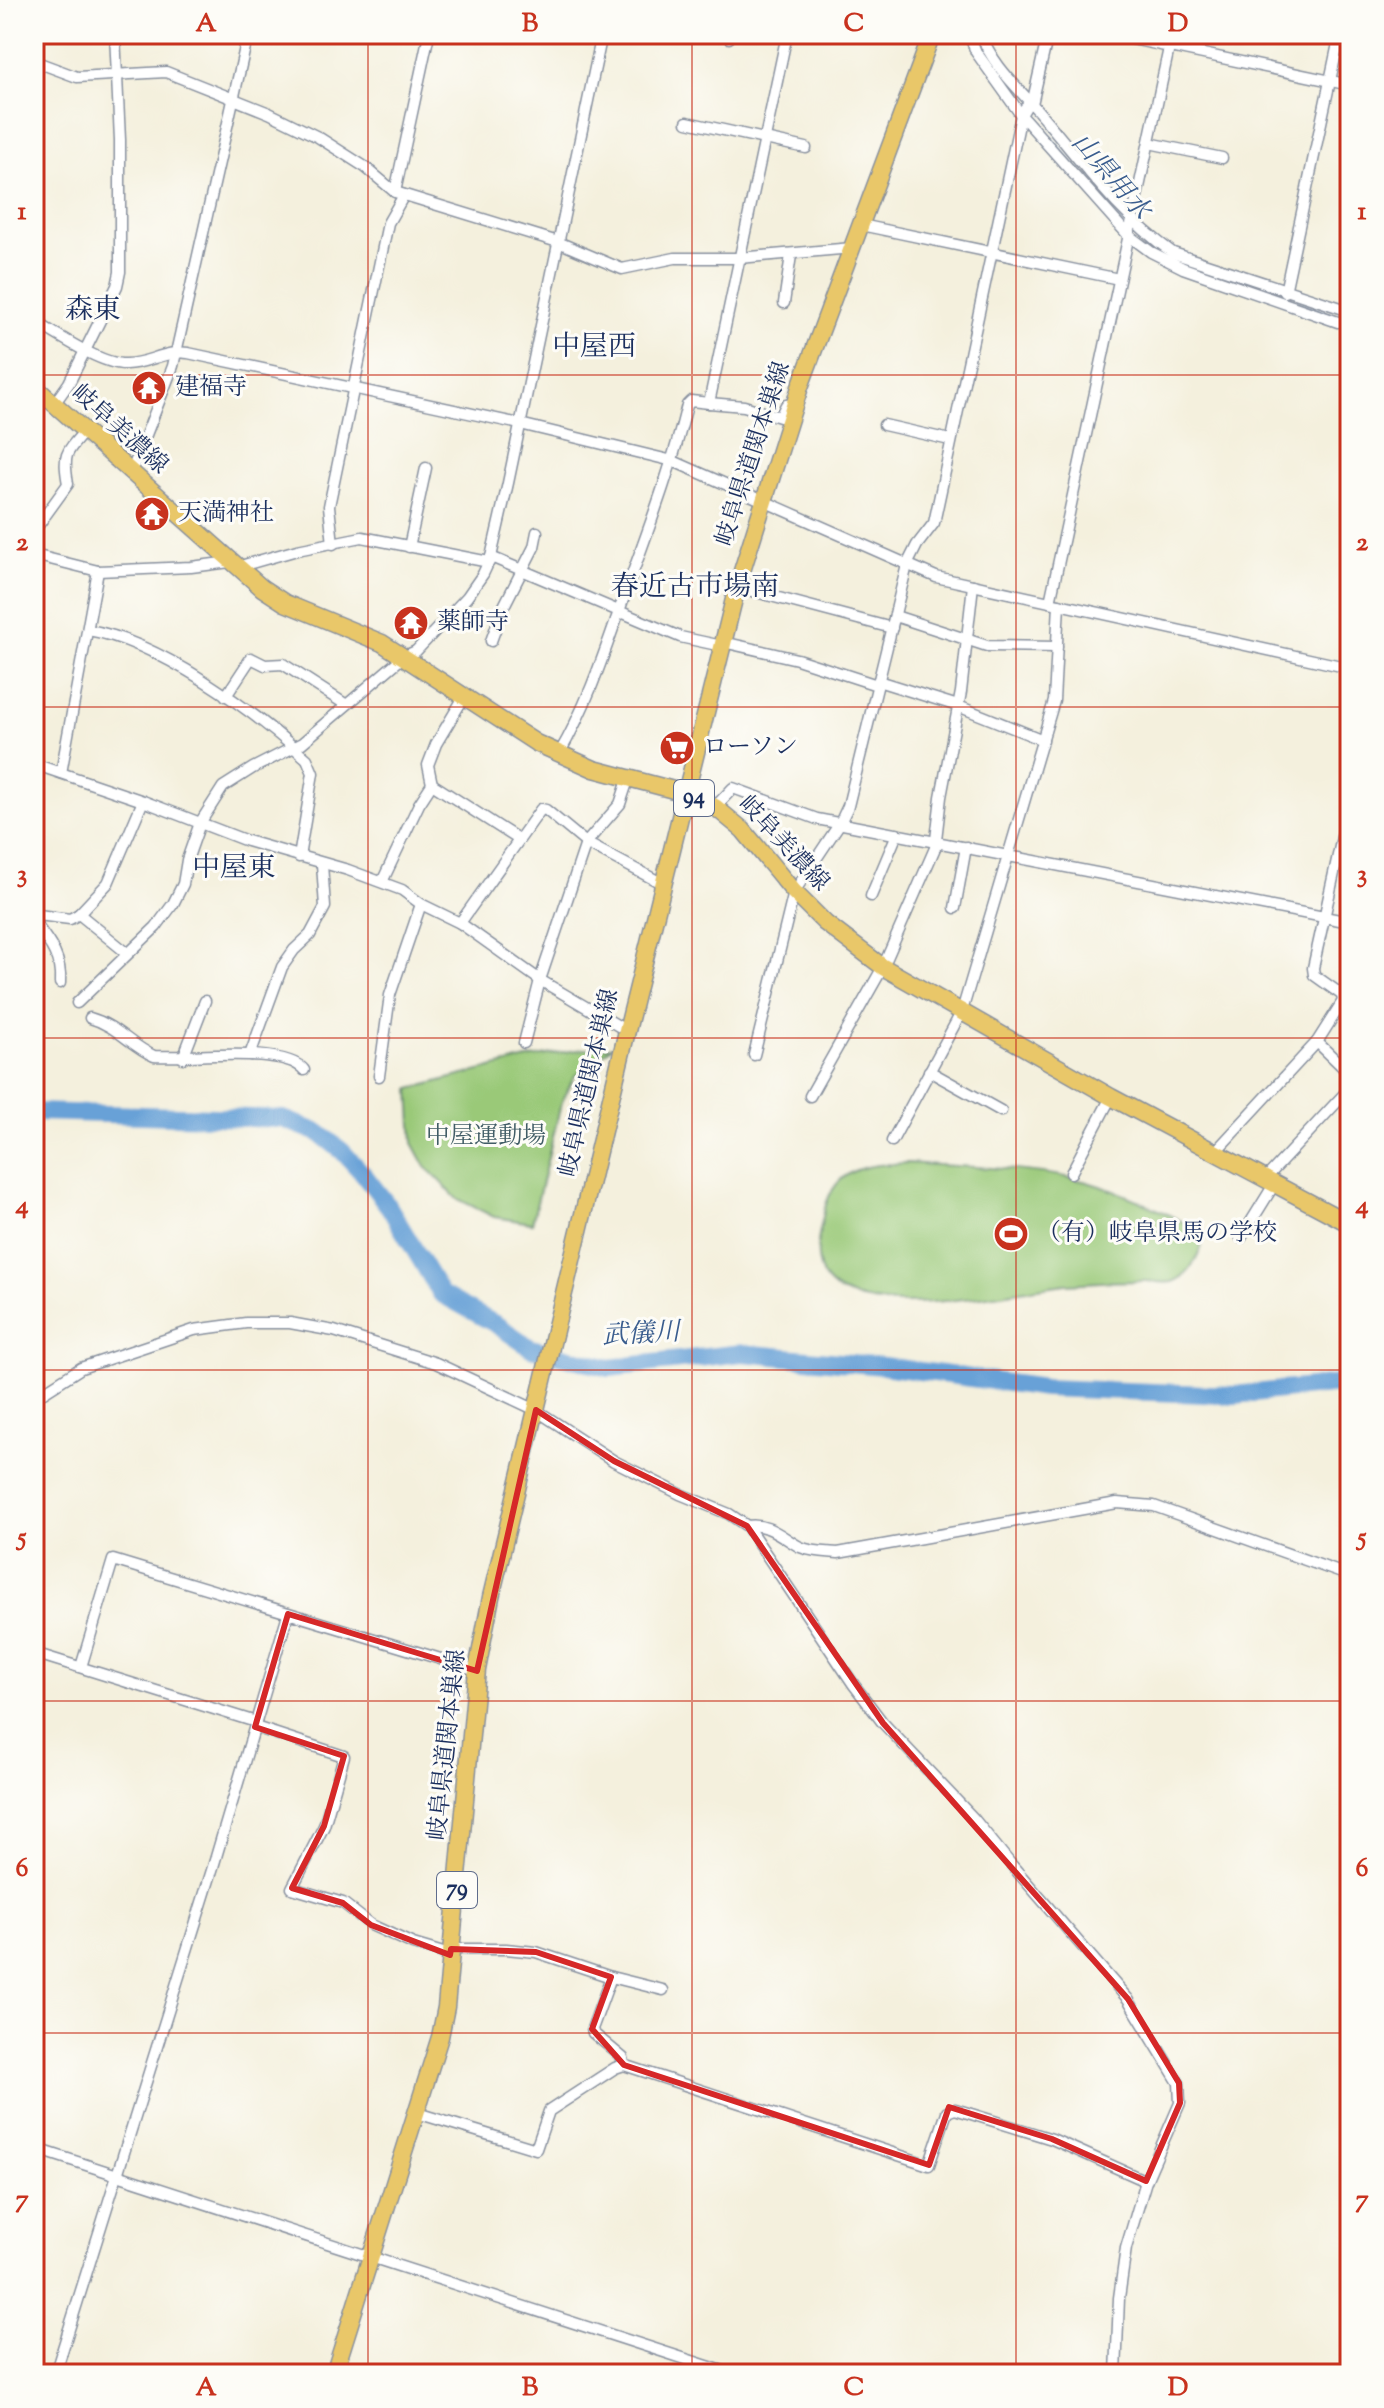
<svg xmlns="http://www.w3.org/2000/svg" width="1384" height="2408" font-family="'Sorts Mill Goudy','Noto Serif JP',serif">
  <rect width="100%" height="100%" fill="#fdfcf7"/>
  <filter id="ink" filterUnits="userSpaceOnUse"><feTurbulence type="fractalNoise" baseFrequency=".0125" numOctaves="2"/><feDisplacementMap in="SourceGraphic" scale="16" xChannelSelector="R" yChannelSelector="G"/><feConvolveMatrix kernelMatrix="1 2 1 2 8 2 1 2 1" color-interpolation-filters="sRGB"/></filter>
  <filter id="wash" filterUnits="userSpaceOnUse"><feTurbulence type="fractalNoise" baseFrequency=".006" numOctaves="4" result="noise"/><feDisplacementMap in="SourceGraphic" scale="32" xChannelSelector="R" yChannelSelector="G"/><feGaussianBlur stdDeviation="1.8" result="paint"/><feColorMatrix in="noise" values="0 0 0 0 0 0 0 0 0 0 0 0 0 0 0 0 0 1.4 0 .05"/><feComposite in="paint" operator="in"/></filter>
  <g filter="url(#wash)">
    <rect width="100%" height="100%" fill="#f4f0dd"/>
    <g fill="#9ac978" stroke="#5a7c6b" stroke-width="2">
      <path d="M 613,1046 L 574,1077 L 561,1104 L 532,1223 L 494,1217 L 456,1198 L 426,1167 L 413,1143 L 410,1089 C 478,1072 543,1051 613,1046 Z"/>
      <path d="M 907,1163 C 961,1167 1018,1167 1071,1178 C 1117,1188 1160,1210 1201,1231 C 1205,1248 1191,1274 1175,1281 C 1166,1285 1154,1281 1145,1281 C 1118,1281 1092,1282 1066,1284 C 1017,1289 847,1330 822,1273 C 813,1252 820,1229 825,1208 C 837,1165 869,1165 907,1163 Z"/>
    </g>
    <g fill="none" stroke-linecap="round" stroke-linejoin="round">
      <g stroke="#68a1d7" stroke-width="3">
        <polyline points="1006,83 1023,105"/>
        <polyline points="1028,111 1128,227"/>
        <polyline points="1218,275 1350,321"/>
      </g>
      <polyline stroke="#68a1d7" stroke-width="18" points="34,1112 283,1119 319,1133 342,1151 365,1176 389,1207 441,1294 497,1325 531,1348 609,1368 742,1353 883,1366 1045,1388 1234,1395 1350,1383"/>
    </g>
  </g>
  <g filter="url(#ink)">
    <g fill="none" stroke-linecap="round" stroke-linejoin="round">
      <defs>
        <g id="minor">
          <polyline points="969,34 976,52 1021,115 1128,235 1151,252 1183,268 1338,322"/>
          <path d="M 981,34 C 991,62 1012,82 1032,104 C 1079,157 1114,211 1173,253 L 1350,311"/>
          <polyline points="1108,34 1350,85"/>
          <polyline points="729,38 729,34"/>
          <polyline points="34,61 77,77 166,72 269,113 318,137 365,167 395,192 558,242 622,269 675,258 739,258 852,248"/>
          <polyline points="1032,104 1048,34"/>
          <polyline points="687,122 806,148"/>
          <polyline points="1149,143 1222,158"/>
          <polyline points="395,192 429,34"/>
          <polyline points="861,225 1119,279"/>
          <polyline points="1285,292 1340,34"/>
          <polyline points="784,303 791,255"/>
          <path d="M 34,321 C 55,333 101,365 126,364 C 147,364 166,350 188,353 L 520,424 L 673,461 L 936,577 L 1350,668"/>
          <polyline points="709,403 744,406 780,417 786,405 794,404"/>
          <polyline points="54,404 69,383 117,286 120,272 120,140 115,34"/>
          <polyline points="884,425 950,440"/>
          <polyline points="131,473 173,366 248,34"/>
          <path d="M 34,531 L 68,484 C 63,455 65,453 84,432"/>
          <polyline points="333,544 329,506 388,223 404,195"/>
          <polyline points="409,547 426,468"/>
          <polyline points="34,555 98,571 191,567 230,562"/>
          <polyline points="491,557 680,637 722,646"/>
          <polyline points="237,567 297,550 362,537 489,562"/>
          <polyline points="737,587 892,628"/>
          <polyline points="1050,602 1172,34"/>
          <polyline points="895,616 987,646 1057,647"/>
          <path d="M 88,630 C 158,641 254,711 307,759 L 313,773 L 299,857"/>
          <polyline points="491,641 503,608 534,547 537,532"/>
          <polyline points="723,642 797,659 877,685"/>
          <polyline points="878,681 958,706 1043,740"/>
          <polyline points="226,696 251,658 265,665 283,664 345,704"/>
          <path d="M 559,754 C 588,704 605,651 624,597 C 647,533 671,471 687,405 L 691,401 L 709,403 L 787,34"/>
          <polyline points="34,764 143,801 247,841 348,870 402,890 421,904 460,923 540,980 627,1031"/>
          <polyline points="61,773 98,571"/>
          <polyline points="432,784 518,839"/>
          <polyline points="715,807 733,788 817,819 1350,922"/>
          <polyline points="382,882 419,804 432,784 428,765 436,744 464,697"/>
          <polyline points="871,896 897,834"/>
          <polyline points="955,908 966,847"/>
          <polyline points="34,917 38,915 70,919 79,914"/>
          <path d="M 34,922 C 49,942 62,957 60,983"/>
          <polyline points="460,923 541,809 546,810 586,843 620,804 629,777"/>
          <polyline points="127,953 79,914 108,883 143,801"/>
          <polyline points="77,1003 156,927 173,904 183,884 187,860 200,823 223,787 253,768 302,743 403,657 416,651 467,597 483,574 491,557 508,483 602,34"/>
          <path d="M 90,1018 C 116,1025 131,1046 154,1056 C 188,1059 284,1045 304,1070"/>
          <polyline points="1317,1042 1350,1074"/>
          <polyline points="524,1043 540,980 586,843 663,884"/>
          <polyline points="250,1055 282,967 294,950 310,935 325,907 322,864"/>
          <polyline points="754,1055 794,892 840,823 848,806 907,565 917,545 934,523 1021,115 1027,105 1032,104"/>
          <polyline points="183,1058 205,1001"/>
          <polyline points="929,1071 1001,1111"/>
          <polyline points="379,1076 390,995 421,904"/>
          <polyline points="810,1096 883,967 935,848 941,797 961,692 973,585"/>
          <polyline points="892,1141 962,1011 1054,701 1059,604"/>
          <polyline points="1216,1151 1317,1042 1343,1001 1342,995 1314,975 1313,968 1350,801"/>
          <polyline points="1071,1173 1111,1097"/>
          <polyline points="1266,1178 1350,1088"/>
          <polyline points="1241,1238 1275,1183"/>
          <polyline points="34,1398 81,1368 194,1330 246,1323 290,1323 334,1331 436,1363 536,1410 614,1461 680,1494 729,1514 747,1526 854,1685 883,1723 974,1819 1009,1862 1128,1999 1179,2083 1180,2103 1146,2181 1126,2248 1119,2298 1116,2374"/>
          <path d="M 747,1526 C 768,1522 783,1538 800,1547 C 812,1552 825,1552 838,1553 L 1117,1503 L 1154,1506 L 1350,1576"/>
          <polyline points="34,1653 256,1722"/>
          <polyline points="81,1667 113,1560 477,1670"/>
          <polyline points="255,1727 344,1756 324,1826 292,1888 343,1903 371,1925 413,1944 450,1955"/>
          <polyline points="451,1949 506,1949 536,1952 611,1977 663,1990"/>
          <polyline points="611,1977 592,2029 593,2033 623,2058 624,2065"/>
          <polyline points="417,2113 536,2149 549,2111 615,2068 624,2065 929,2165 947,2112 955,2109 1052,2139 1146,2181"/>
          <polyline points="34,2148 732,2374"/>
          <polyline points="55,2374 213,1867 288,1614"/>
        </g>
        <g id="primary">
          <polyline points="34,386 262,588 285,603 382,643 536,743 594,769 685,793 715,807 743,830 794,892 825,923 883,967 1111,1097 1350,1224"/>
          <polyline points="334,2374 440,2037 446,2007 477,1670 491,1597 627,1031 737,587 800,387 932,34"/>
        </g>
      </defs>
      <use href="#minor" stroke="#88909e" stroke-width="13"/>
      <use href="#primary" stroke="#88909e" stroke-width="19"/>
      <use href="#minor" stroke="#fff" stroke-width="10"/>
      <use href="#primary" stroke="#e9c769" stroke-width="16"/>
    </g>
  </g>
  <path fill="none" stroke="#d62828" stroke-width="6" stroke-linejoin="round" d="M 536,1410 L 614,1461 L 747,1526 L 883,1723 L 1128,1999 L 1179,2083 L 1180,2103 L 1146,2181 L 1052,2139 L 949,2107 L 929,2165 L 624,2065 L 592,2029 L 611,1977 L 536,1952 L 451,1949 L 450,1955 L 371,1925 L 343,1903 L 292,1888 L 324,1826 L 344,1756 L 255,1727 L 288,1614 L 477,1671 Z"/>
  <path fill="none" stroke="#c8321e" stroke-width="2" stroke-opacity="0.55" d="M 368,34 L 368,2374M 692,34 L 692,2374M 1016,34 L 1016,2374M 34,375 L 1350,375M 34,707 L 1350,707M 34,1038 L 1350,1038M 34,1370 L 1350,1370M 34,1701 L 1350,1701M 34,2033 L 1350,2033"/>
  <defs>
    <symbol id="temple-disc" viewBox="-11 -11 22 22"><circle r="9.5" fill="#c8321e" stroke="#fdfcf7"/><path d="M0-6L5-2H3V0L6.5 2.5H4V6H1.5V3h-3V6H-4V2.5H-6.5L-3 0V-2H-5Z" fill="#fff"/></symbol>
    <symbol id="supermarket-disc" viewBox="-11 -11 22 22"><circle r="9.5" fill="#c8321e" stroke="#fdfcf7"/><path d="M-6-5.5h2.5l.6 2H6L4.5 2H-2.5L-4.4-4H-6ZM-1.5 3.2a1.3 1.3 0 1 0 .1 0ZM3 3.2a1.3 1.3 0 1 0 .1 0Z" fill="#fff"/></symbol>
    <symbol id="stadium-disc" viewBox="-11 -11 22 22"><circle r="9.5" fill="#c8321e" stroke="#fdfcf7"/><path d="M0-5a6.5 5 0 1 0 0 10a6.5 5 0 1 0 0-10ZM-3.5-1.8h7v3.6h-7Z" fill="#fff"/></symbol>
  </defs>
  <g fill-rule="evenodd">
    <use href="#temple-disc" x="129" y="368" width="40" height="40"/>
    <use href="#temple-disc" x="132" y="494" width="40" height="40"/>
    <use href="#temple-disc" x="391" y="603" width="40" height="40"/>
    <use href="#supermarket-disc" x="657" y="728" width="40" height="40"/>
    <use href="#stadium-disc" x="991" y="1214" width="40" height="40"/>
  </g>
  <g text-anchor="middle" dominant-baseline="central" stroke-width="6" stroke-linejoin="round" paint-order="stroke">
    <g fill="#fdfcf7" stroke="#5f6c8c" stroke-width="2">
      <rect x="674" y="780" width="40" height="36" rx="6"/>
      <rect x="437" y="1872" width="40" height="36" rx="6"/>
    </g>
    <g font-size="22" font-weight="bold" fill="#1b2f5e">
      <text x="694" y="798">94</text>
      <text x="457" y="1890">79</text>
    </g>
    <g font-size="24" fill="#1b2f5e" stroke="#fdfcf7" text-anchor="start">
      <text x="175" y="388">建福寺</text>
      <text x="178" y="514">天満神社</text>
      <text x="437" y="623">薬師寺</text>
      <text x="703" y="748">ローソン</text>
      <text x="1037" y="1234">（有）岐阜県馬の学校</text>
    </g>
    <g font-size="24" fill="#1b2f5e" stroke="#fdfcf7">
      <text transform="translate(119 430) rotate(42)">岐阜美濃線</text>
      <text transform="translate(754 454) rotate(-72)">岐阜県道関本巣線</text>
      <text transform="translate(783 844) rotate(47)">岐阜美濃線</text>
      <text transform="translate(590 1083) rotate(-77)">岐阜県道関本巣線</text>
      <text transform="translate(448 1745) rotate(-84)">岐阜県道関本巣線</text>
    </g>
    <g font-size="24" fill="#415d66" stroke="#fdfcf7">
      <text x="486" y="1137">中屋運動場</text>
    </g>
    <g font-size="26" font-style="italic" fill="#3a5d8e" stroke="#fdfcf7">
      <text transform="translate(1110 177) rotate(49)">山県用水</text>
      <text transform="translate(641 1335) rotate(-3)">武儀川</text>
    </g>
    <g font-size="28" fill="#1b2f5e" stroke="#fdfcf7">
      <text x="93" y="311">森東</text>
      <text x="594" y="348">中屋西</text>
      <text x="695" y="588">春近古市場南</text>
      <text x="234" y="869">中屋東</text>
    </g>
  </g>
  <rect width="1384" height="2408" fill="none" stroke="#fdfcf7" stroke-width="88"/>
  <rect x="44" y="44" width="1296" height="2320" fill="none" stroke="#c8321e" stroke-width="3"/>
  <g font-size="26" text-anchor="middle" font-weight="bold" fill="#c8321e">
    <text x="206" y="31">A</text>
    <text x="530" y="31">B</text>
    <text x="854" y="31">C</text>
    <text x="1178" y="31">D</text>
    <text x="22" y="219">1</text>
    <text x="1362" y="219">1</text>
    <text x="22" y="550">2</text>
    <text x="1362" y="550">2</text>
    <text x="22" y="882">3</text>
    <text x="1362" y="882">3</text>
    <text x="22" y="1213">4</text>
    <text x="1362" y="1213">4</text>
    <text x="22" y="1545">5</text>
    <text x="1362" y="1545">5</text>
    <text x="22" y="1876">6</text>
    <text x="1362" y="1876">6</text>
    <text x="22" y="2207">7</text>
    <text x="1362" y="2207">7</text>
    <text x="206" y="2395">A</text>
    <text x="530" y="2395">B</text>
    <text x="854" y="2395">C</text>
    <text x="1178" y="2395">D</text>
  </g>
</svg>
